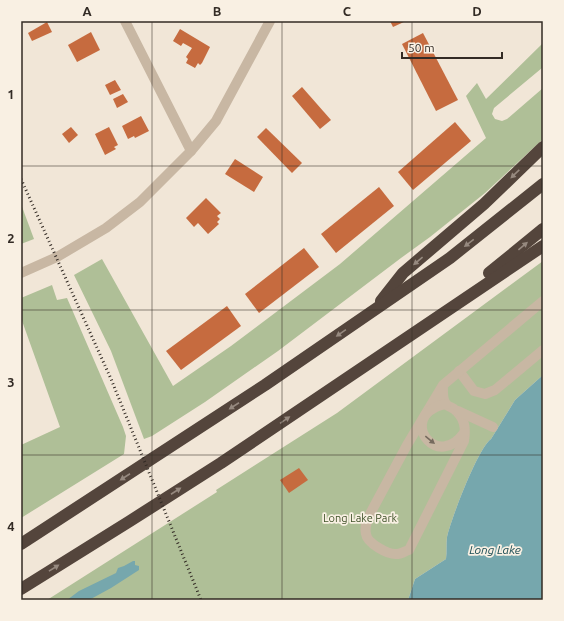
<svg xmlns="http://www.w3.org/2000/svg" width="564" height="621" font-family="Ubuntu,sans-serif">
  <rect width="100%" height="100%" fill="#f1e6d7"/>
  <g fill="#afbf97">
    <polygon points="542,44 542,68 494,108 492,114 495,119 502,121 507,119 543,88 543,139 485,193 430,237 401,258 278,351 205,402 152,436 144,439 111,351 74,275 102,259 173,386 231,346 340,264 486,138 466,96 477,83 486,99"/>
    <polygon points="21,204 34,239 21,244"/>
    <path d="M 543,261 L 543,375 L 515,400 L 491,439 C 478,448 451,519 447,537 C 446,544 447,552 446,559 L 415,579 L 408,600 L 47,600 L 217,492 L 216,490 L 337,413 Z"/>
    <polygon points="52,285 57,300 67,298 123,427 126,436 124,454 21,518 21,445 60,427 21,318 21,298"/>
  </g>
  <g fill="#76a7ad">
    <path d="M 543,375 L 543,600 L 408,600 L 415,579 L 446,559 C 447,552 446,544 447,537 C 451,519 478,448 491,439 L 515,400 Z"/>
    <polygon points="133,561 135,561 135,565 139,566 139,570 111,588 89,600 67,600 79,591 116,573 118,568 124,566"/>
  </g>
  <g fill="#c66b3f">
    <polygon points="390,21 406,21 393,27"/>
    <polygon points="47,22 52,32 32,41 28,33"/>
    <polygon points="180,29 210,47 202,63 200,65 198,63 195,68 186,63 188,59 186,57 192,48 183,43 181,46 173,41"/>
    <polygon points="91,32 100,50 77,62 68,45"/>
    <polygon points="423,33 458,100 436,111 402,44"/>
    <polygon points="115,80 121,90 110,95 105,85"/>
    <polygon points="302,87 331,120 320,129 292,96"/>
    <polygon points="123,94 128,102 117,108 113,99"/>
    <polygon points="141,116 149,131 135,138 134,136 128,139 122,126"/>
    <polygon points="455,122 471,141 413,190 398,172"/>
    <polygon points="71,127 78,135 69,143 62,134"/>
    <polygon points="109,127 118,145 114,147 116,149 105,155 95,134"/>
    <polygon points="266,128 302,163 292,173 257,137"/>
    <polygon points="235,159 263,177 254,192 225,174"/>
    <polygon points="379,187 394,206 336,253 321,234"/>
    <polygon points="206,198 221,213 217,216 220,219 217,222 219,224 208,234 198,223 194,227 186,218"/>
    <polygon points="304,248 319,267 259,313 245,294"/>
    <polygon points="227,306 241,326 181,370 166,351"/>
    <polygon points="299,468 308,480 289,493 280,480"/>
  </g>
  <g fill="none" stroke-linecap="round" stroke-linejoin="round">
    <g stroke="#c8b7a3" stroke-width="10">
      <polyline points="125,21 191,151"/>
      <polyline points="21,273 57,257 106,228 140,202 191,151 216,121 270,21"/>
      <polyline points="459,371 474,391 485,394 495,390 543,350"/>
      <path d="M 443,385 C 443,390 442,399 446,404 C 447,406 451,407 454,409 C 465,418 466,428 464,441 L 409,550 C 405,551 401,554 397,554 C 388,555 367,543 366,534 C 364,526 368,519 371,512 L 407,445 L 443,385 L 543,301"/>
      <path d="M 446,404 C 442,405 437,406 434,408 C 403,424 438,469 464,433"/>
      <polyline points="458,411 493,427"/>
    </g>
    <g stroke="#54453c" stroke-width="12">
      <polyline points="489,273 543,229"/>
      <polyline points="381,301 403,273 484,204 543,147"/>
      <polyline points="21,544 265,385 450,258 543,184"/>
      <polyline points="21,589 130,521 221,463 543,246"/>
    </g>
    <polyline stroke="#332b25" stroke-width="3" stroke-dasharray="1 3" stroke-linecap="butt" points="21,179 111,379 201,600"/>
  </g>
  <defs><path id="oneway-solid" d="M-6-.8H1V-3.2L6.5 0L1 3.2V.8H-6Z"/></defs>
  <g fill="#96897f">
    <use href="#oneway-solid" transform="translate(515 174) rotate(136)"/>
    <use href="#oneway-solid" transform="translate(469 243) rotate(143)"/>
    <use href="#oneway-solid" transform="translate(523 246) rotate(-40)"/>
    <use href="#oneway-solid" transform="translate(418 261) rotate(140)"/>
    <use href="#oneway-solid" transform="translate(341 333) rotate(145)"/>
    <use href="#oneway-solid" transform="translate(234 406) rotate(147)"/>
    <use href="#oneway-solid" transform="translate(285 420) rotate(-34)"/>
    <use href="#oneway-solid" transform="translate(125 477) rotate(147)"/>
    <use href="#oneway-solid" transform="translate(176 491) rotate(-33)"/>
    <use href="#oneway-solid" transform="translate(54 568) rotate(-32)"/>
  </g>
  <use fill="#766a5e" href="#oneway-solid" transform="translate(430 440) rotate(39)"/>
  <path fill="none" stroke="#332b25" stroke-width="1" stroke-opacity="0.55" d="M 152,21 L 152,600M 282,21 L 282,600M 412,21 L 412,600M 21,166 L 543,166M 21,310 L 543,310M 21,455 L 543,455"/>
  <g text-anchor="middle" dominant-baseline="central" stroke-width="3.5" stroke-linejoin="round" paint-order="stroke">
    <g font-size="11" fill="#3f5129" stroke="#f9f0e3">
      <text x="360" y="518">Long Lake Park</text>
    </g>
    <g font-size="12" font-style="italic" fill="#1b4c54" stroke="#f9f0e3">
      <text x="495" y="549">Long Lake</text>
    </g>
  </g>
  <rect width="564" height="621" fill="none" stroke="#f9f0e3" stroke-width="44"/>
  <path d="M402 52v6h100v-6" fill="none" stroke="#332b25" stroke-width="2"/>
  <text x="408" y="52" font-size="12" fill="#332b25" stroke="#f9f0e3" stroke-width="3" paint-order="stroke">50 m</text>
  <rect x="22" y="22" width="520" height="577" fill="none" stroke="#332b25" stroke-width="1.5"/>
  <g font-size="13" text-anchor="middle" font-weight="bold" fill="#332b25">
    <text x="87" y="16">A</text>
    <text x="217" y="16">B</text>
    <text x="347" y="16">C</text>
    <text x="477" y="16">D</text>
    <text x="11" y="99">1</text>
    <text x="11" y="243">2</text>
    <text x="11" y="387">3</text>
    <text x="11" y="531">4</text>
  </g>
</svg>
